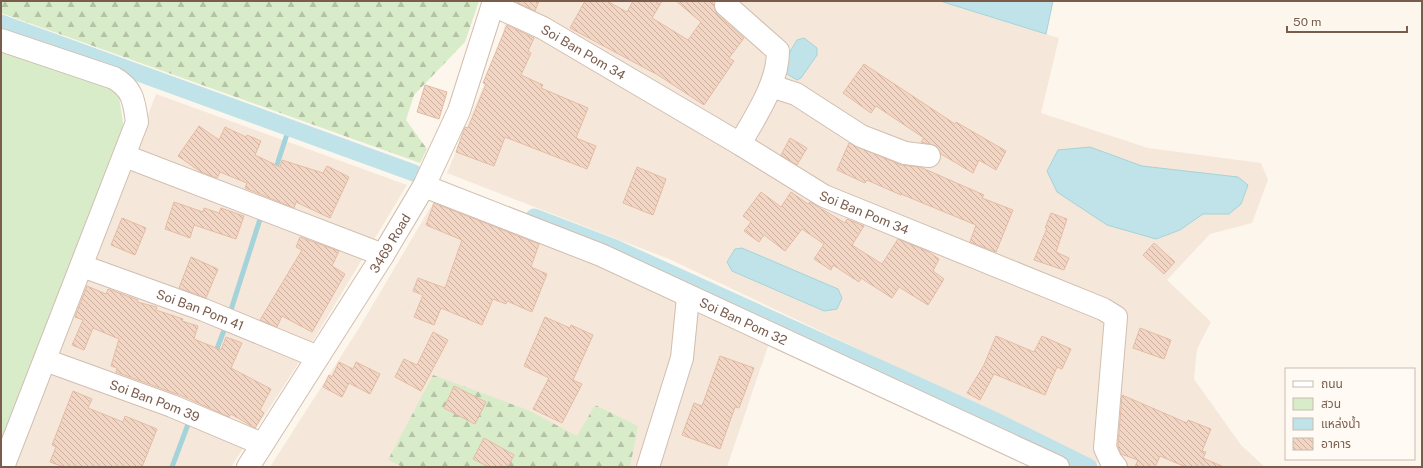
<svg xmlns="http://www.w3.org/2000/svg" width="1423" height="468" font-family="'Public Sans','Noto Sans Thai',sans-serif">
  <defs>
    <pattern id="forest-firs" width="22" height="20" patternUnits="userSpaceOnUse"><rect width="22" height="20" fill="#d8ecc9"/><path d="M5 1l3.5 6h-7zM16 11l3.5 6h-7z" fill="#b4c2a5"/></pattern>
    <pattern id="building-back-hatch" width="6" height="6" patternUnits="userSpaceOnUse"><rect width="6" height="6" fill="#f3d5c3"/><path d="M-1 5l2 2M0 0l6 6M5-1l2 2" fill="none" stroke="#cab0a1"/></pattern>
  </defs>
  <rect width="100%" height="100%" fill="#fdf6ec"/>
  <g fill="#f5e8da">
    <polygon points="510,1 940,1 1059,38 1041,113 1148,148 1261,163 1268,180 1252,223 1210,234 1167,280 1211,322 1197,349 1194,379 1241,445 1265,467 1107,467 669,259 447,173 500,46"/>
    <polygon points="156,94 407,185 311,344 231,467 13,467"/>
    <polygon points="436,198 568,247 769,343 727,467 270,467 359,328"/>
  </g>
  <polygon fill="#d8ecc9" points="1,49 118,90 125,136 1,454"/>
  <g fill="url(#forest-firs)">
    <polygon points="1,1 479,1 465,42 414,95 406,120 427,149 420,163 1,13"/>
    <polygon points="433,375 528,410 577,436 595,405 638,426 630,467 403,467 388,460"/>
  </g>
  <g fill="#bfe3e8" stroke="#a5d3da">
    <polygon points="940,1 1053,1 1046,34"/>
    <polygon points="804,38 817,48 817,55 801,78 797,80 782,71 782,65 797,40"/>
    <polygon points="1090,147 1142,166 1238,177 1248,185 1241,204 1229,214 1203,214 1180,230 1156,239 1107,225 1057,192 1047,171 1058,150"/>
    <polygon points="742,248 838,289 842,298 837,309 824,311 732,271 727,262 735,249"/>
  </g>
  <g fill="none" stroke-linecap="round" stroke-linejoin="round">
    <g stroke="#a5d3da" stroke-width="5">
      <polyline points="275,171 289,128"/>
      <polyline points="230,313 262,213"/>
      <polyline points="215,354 226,325"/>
      <polyline points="172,467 190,419"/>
    </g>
    <g stroke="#bfe3e8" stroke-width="17">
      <polyline points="1,23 414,173"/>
      <polyline points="534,217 615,248 996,421 1089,467"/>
    </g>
  </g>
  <g fill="url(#building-back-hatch)" stroke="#e6bba3">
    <polygon points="518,1 539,1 535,11 518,3"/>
    <polygon points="585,1 607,1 627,12 633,1 662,1 652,18 688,40 701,22 676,1 712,1 717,14 744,38 729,58 734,61 704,105 658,75 570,28"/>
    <polygon points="507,25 534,38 528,51 531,53 521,75 543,85 541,88 588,108 576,138 596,146 587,169 505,137 494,166 456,152 465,127 468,128 486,84 483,83"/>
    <polygon points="864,64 955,124 956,122 1006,151 996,170 979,160 973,173 941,154 936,146 921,142 924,138 876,106 871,113 843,93"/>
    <polygon points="425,85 447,92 439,119 417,112"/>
    <polygon points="199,126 219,140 225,127 246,137 247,135 261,141 255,155 280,167 282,160 323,173 327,166 349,177 330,218 296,202 294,208 245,188 247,183 220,172 217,178 201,172 178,156"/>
    <polygon points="790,138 807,148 797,165 781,155"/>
    <polygon points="849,143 901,165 920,167 984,195 982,198 1013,210 996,252 970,242 976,225 901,194 901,195 867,180 865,183 837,170"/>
    <polygon points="637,167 666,179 653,215 623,203"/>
    <polygon points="761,192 781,207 791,192 808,204 810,202 845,223 847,219 864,226 852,245 882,264 898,239 929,252 939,259 933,271 944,279 928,305 899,287 892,298 861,278 859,282 833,265 831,270 814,259 824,244 802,229 785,251 764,235 759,242 744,231 751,222 743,216"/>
    <polygon points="174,202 203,212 204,208 219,213 221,208 244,216 236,239 194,225 190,238 165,229"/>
    <polygon points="434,203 539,244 531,267 547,274 532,312 507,301 506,304 493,299 482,325 441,308 434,325 414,317 423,295 413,291 418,278 445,288 462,240 426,225"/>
    <polygon points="1051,213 1067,219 1056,252 1069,258 1064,270 1034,260 1047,228 1045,228"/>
    <polygon points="122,218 146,228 135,255 111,245"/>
    <polygon points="300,237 339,251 332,266 345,274 312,332 282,316 277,327 260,320 302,250 296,247"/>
    <polygon points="1154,243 1175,262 1164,274 1143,255"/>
    <polygon points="191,257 218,269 206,298 179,288"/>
    <polygon points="87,286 106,294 108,289 138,300 137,302 157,307 156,310 183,319 182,321 198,326 194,339 221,350 226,337 242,343 231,368 271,389 260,410 264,413 255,428 231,414 229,417 185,397 116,372 117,368 111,366 119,339 93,328 84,350 72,345 83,320 75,317"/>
    <polygon points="545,317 570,328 571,325 593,335 573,380 582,384 562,423 533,409 549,378 524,366"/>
    <polygon points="1140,328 1171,340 1164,359 1133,348"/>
    <polygon points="433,332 448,340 421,391 395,377 404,359 417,365"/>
    <polygon points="996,336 1034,352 1042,336 1071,349 1062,369 1057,367 1045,395 994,374 980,400 967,393 984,365"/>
    <polygon points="720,356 754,368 739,408 735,407 720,449 682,435 694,403 702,406"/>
    <polygon points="339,362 353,369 356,362 380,374 370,394 349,383 342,397 323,387 329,375 332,377"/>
    <polygon points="454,386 486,402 475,424 444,408"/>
    <polygon points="73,391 92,399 88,408 123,422 125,416 157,429 142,467 64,467 50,462 56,447 52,445"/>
    <polygon points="1122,395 1187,423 1188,420 1211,429 1202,451 1206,452 1203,458 1224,467 1186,467 1160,456 1155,467 1135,467 1138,460 1121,454 1118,446"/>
    <polygon points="484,438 514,455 508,467 489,467 473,459"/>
  </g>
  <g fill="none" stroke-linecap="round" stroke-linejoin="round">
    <defs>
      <g id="minor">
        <path id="s1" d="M 493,5 L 543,28 L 740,144 L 824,196 L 1103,309 L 1116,317 L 1105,448 L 1111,461 L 1116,467"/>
        <path d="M 726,5 L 778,51 C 778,84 756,115 740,144"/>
        <path d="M 1,40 L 114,78 C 133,89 134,101 137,122 L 3,467"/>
        <polyline points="771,86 796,94 861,136 905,153 929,156"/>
        <polyline points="125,156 383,255"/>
        <path id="s2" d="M 424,186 L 601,255 L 1058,467"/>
        <path id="s3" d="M 82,266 L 204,310 L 318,357"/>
        <path id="s4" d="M 45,360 L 172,406 L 262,444"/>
        <path id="s5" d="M 248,467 L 383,255 L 424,186 L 459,111 L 494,1"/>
        <polyline points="648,467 682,358 688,297"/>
      </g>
    </defs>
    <use href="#minor" stroke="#d1beb0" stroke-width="24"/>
    <use href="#minor" stroke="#fff" stroke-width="22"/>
  </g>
  <g text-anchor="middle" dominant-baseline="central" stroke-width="3" stroke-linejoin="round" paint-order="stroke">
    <g font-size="13" fill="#7a5c4d" stroke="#fffaf3">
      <text stroke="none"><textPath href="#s1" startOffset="102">Soi Ban Pom 34</textPath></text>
      <text stroke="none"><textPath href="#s1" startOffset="426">Soi Ban Pom 34</textPath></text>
      <text stroke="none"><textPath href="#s5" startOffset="265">3469 Road</textPath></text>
      <text stroke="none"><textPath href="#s3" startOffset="126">Soi Ban Pom 41</textPath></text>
      <text stroke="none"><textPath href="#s2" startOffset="347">Soi Ban Pom 32</textPath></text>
      <text stroke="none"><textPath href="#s4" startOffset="117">Soi Ban Pom 39</textPath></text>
    </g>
  </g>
  <rect width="1423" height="468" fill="none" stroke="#7a5c4d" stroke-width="4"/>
  <rect x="1285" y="368" width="130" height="92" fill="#fffaf3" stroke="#cabbb1"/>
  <rect x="1293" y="381" width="20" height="6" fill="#ffffff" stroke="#cabbb1"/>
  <text x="1321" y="388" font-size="12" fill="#7a5c4d">ถนน</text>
  <rect x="1293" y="398" width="20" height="12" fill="#d8ecc9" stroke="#cabbb1"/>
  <text x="1321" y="408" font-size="12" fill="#7a5c4d">สวน</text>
  <rect x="1293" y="418" width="20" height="12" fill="#bfe3e8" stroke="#cabbb1"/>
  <text x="1321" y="428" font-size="12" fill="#7a5c4d">แหล่งน้ำ</text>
  <rect x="1293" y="438" width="20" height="12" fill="url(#building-back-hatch)" stroke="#cabbb1"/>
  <text x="1321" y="448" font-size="12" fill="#7a5c4d">อาคาร</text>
  <path d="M1287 26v6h120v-6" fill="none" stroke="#7a5c4d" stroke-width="2"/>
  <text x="1293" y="26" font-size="12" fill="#7a5c4d" stroke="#fffaf3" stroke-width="3" paint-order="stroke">50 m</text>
</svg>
